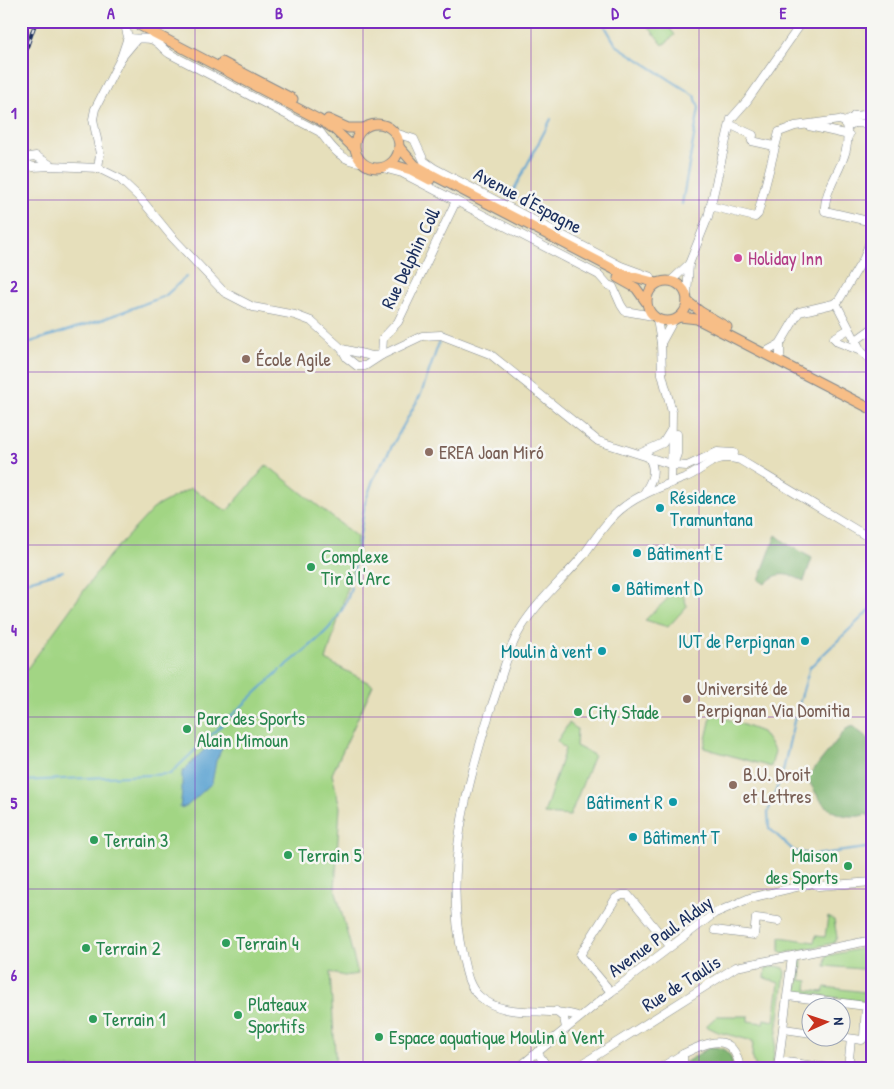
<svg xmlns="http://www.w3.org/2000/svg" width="894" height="1089" font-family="'Patrick Hand',sans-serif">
  <rect width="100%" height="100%" fill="#f6f6f2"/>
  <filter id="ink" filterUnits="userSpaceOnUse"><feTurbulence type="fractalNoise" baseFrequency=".02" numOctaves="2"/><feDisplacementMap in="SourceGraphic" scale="10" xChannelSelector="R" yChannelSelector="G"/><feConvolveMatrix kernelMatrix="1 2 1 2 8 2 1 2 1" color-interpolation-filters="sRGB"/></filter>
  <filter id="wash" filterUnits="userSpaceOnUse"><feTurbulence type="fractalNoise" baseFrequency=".0096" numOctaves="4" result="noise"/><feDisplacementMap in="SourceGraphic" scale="20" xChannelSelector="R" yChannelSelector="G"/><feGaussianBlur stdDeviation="1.12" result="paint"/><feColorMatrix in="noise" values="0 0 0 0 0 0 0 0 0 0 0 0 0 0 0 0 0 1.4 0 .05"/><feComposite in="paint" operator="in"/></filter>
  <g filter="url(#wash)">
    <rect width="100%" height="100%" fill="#e6dfbb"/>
    <g fill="#a2d584" stroke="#5e8271">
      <polygon points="644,21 664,21 675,35 663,45"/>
      <polygon points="267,465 357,537 354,566 326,660 373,685 332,774 340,807 335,888 358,974 344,976 330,972 336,1068 21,1068 21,677 109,556 155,507 191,488 227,511"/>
      <polygon points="680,587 687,606 668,627 645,620"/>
      <polygon points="712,713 762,732 775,751 771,767 704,748"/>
      <polygon points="569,723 577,729 576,746 594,755 570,816 544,814 565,749 557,741"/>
      <polygon points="828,917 834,920 837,937 834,943 785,953 780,951 780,937 814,942 816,936 825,937"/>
      <polygon points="873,946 873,970 825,966 826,956"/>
      <polygon points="802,961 801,980 808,981 807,990 823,992 825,987 873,993 873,1003 797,992 800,968 797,966 799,962"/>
      <polygon points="777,966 784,968 785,973 772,1068 756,1068 752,1056 753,1041 718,1032 706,1026 717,1016 748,1016 748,1021 763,1023 764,1019 774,1021 779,983 765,978 766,968"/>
    </g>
    <g fill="#81b672" stroke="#4e7268">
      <path d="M 776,535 L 790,546 L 812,558 L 804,581 C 788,574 778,570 765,584 L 759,580 Z"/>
      <path d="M 852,726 L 873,742 L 873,813 L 870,817 L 866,814 C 861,817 856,816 850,816 C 825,814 819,798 807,778 L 846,729 Z"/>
      <path d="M 710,1047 C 724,1047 732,1052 733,1068 L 676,1068 Z"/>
    </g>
    <polygon fill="#5ca3d2" stroke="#3c6998" points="221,733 225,742 216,761 212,783 187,806 180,808 182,792 182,772"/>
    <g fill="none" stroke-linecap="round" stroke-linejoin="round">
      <g stroke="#5ca3d2" stroke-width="2">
        <polyline points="602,21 616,45 689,92 695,96 699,108 682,204"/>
        <polyline points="509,199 551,119"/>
        <polyline points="21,345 101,320 165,296 187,276"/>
        <polyline points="353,579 365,503 373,480 421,394 441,337"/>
        <polyline points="21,583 63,571"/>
        <polyline points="873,607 810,667 794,721 783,771 768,812 769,828 794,851 814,855 873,847"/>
        <path d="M 283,668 C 311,645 343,624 351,587"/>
        <polyline points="21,781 170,774 280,670"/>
      </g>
    </g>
  </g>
  <g filter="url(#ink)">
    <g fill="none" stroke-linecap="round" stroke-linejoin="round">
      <defs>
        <g id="minor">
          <polyline points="121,21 125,25 128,37"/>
          <path d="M 128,37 C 137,41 145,36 153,40 C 159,43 164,50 170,54 L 320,132 C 331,146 341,162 361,162"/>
          <polyline points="121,58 136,40"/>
          <polyline points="852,120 854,116 873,114"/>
          <polyline points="853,123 873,124"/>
          <polyline points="733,126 753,135 752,141 774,146"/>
          <polyline points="809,126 849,135"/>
          <path d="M 848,127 L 853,123 L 850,119 L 845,122 C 857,157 823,183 825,211 L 868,221 L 873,226"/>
          <polyline points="395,133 414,139 424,161 434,168 621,266 651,277"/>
          <polyline points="21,152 24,163 33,167 52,166 98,168 120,179 140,198 172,237 224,292 253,307 295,315 311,321 342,349 372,356 382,355 422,336 441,335 490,354 598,441 673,465 687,466 717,452 734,453"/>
          <polyline points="24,163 29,157 36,156 52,166"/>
          <polyline points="98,168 100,154 93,119 95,109 121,58 128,37"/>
          <polyline points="383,168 402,173 599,275 608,285 613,287 621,305 625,311 653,316"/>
          <polyline points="710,206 755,217 758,214 779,132 795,126 839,120 845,122"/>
          <polyline points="671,281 689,264"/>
          <polyline points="687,295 689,264 708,217 731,119 747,101 803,21"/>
          <polyline points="836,303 861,351 873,362"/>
          <polyline points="657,319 661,343 662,374 672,412 671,481"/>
          <polyline points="849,329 834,338 838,342 861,351"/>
          <polyline points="855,341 873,328"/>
          <polyline points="661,343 673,321"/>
          <polyline points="780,344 799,312 833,304 839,300 864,258 873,233"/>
          <polyline points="342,349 347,358 357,366 365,366 382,355 383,338 398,322 456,201"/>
          <polyline points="769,350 780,344 780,356"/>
          <polyline points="641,453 663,443 671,430"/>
          <polyline points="673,465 677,454 677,434"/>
          <path d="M 643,495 C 652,481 658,470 647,455"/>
          <polyline points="715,930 754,935 756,918 778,921"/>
          <polyline points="611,992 580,955 616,898 622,895 628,895 670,946"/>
          <polyline points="788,996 866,1006 864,1037 862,1040 833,1036"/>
          <polyline points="556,1011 564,1018 566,1028"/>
          <path d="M 580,1017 C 547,1005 507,1021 479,996 C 468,986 466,971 463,958 C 443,871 466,787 492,705 C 501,680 507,651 521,628 C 537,602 562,580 582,557 C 595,540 607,519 625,506 C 642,493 664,486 684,478 C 706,470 712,452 740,460 L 873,540"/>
          <polyline points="784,1029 812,1033"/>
          <polyline points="537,1052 548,1068"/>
          <path d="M 683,1054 C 708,1042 733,1030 740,1068"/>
          <polyline points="779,1061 829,1068"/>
          <polyline points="518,1068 611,992 715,913 750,898 813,883 818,886 873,882"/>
          <polyline points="576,1068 736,967 873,940"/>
          <polyline points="660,1068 683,1054 683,1068"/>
          <polyline points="778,1068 792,957"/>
          <polyline points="848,1068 851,1039"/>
        </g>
        <g id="major">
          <polyline points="131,21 318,119 334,129 355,149"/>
          <polyline points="222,62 293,99"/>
          <polyline points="328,119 348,128 363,128"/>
          <circle cx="377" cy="146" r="22"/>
          <polyline points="399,147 415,165 431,174 623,274 657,283"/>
          <polyline points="391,164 411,170 430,180"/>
          <polyline points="618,278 636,288 646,302"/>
          <circle cx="667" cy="301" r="20"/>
          <polyline points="687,301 701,312 727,327"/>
          <polyline points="680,317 697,319 873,410"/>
        </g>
      </defs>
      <use href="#minor" stroke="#80878c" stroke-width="9"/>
      <use href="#major" stroke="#80878c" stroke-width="11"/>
      <use href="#minor" stroke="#fff" stroke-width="8"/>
      <use href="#major" stroke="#f7be87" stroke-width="9"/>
      <defs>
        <polyline id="rail" points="21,64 36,21"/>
      </defs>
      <use href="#rail" stroke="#1b2f5e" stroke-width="4"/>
      <use href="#rail" stroke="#f6f6f2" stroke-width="2" stroke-dasharray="5.5" stroke-linecap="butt"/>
    </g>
  </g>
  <path fill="none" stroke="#7b2cbf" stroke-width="1" stroke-opacity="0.55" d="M 195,21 L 195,1068M 363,21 L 363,1068M 531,21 L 531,1068M 699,21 L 699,1068M 21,200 L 873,200M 21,372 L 873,372M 21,545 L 873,545M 21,717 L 873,717M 21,889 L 873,889"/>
  <circle fill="#d1479c" stroke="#f6f6f2" stroke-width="2" cx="738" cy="258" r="5"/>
  <g fill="#8d6e63" stroke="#f6f6f2" stroke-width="2">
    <circle cx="246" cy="359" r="5"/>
    <circle cx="429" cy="452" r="5"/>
    <circle cx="687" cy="699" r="5"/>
    <circle cx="733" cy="785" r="5"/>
  </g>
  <g fill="#0f9aa8" stroke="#f6f6f2" stroke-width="2">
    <circle cx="660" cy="508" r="5"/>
    <circle cx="637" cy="553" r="5"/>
    <circle cx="616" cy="588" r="5"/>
    <circle cx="805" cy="641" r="5"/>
    <circle cx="602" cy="651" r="5"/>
    <circle cx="673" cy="802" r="5"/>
    <circle cx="633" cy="837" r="5"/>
  </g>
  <g fill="#2e9e5b" stroke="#f6f6f2" stroke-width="2">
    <circle cx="311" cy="567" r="5"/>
    <circle cx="578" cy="712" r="5"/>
    <circle cx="187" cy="729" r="5"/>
    <circle cx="94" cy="840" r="5"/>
    <circle cx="288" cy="855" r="5"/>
    <circle cx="848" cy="866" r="5"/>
    <circle cx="226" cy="943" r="5"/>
    <circle cx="86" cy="948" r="5"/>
    <circle cx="238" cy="1015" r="5"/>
    <circle cx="93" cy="1019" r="5"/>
    <circle cx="379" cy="1037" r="5"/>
  </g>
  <g text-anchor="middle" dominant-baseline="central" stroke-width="5" stroke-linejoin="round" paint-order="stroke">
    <g font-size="19" fill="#1b2f5e" stroke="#f6f6f2">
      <text transform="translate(528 200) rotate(28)">Avenue d'Espagne</text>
      <text transform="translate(410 258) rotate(-64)">Rue Delphin Coll</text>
      <text transform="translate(660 936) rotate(-36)">Avenue Paul Alduy</text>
      <text transform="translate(681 983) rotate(-32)">Rue de Taulis</text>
    </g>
    <g font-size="19" fill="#b23c85" stroke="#f6f6f2" text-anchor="start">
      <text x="748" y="258">Holiday Inn</text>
    </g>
    <g font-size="19" fill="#785e54" stroke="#f6f6f2" text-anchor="start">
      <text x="256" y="359">École Agile</text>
      <text x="439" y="452">EREA Joan Miró</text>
      <text x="697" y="688">Université de<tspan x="697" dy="22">Perpignan Via Domitia</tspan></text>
      <text x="743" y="774">B.U. Droit<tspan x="743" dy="22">et Lettres</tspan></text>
    </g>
    <g font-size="19" fill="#0d838f" stroke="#f6f6f2" text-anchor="start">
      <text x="670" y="497">Résidence<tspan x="670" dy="22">Tramuntana</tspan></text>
      <text x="647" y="553">Bâtiment E</text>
      <text x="626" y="588">Bâtiment D</text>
      <text x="795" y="641" text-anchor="end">IUT de Perpignan</text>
      <text x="592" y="651" text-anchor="end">Moulin à vent</text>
      <text x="663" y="802" text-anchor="end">Bâtiment R</text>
      <text x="643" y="837">Bâtiment T</text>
    </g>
    <g font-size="19" fill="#27864d" stroke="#f6f6f2" text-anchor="start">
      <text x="321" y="556">Complexe<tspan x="321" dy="22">Tir à l'Arc</tspan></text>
      <text x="588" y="712">City Stade</text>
      <text x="197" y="718">Parc des Sports<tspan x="197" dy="22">Alain Mimoun</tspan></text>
      <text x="104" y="840">Terrain 3</text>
      <text x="298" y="855">Terrain 5</text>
      <text x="838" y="855" text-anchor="end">Maison<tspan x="838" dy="22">des Sports</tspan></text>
      <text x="236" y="943">Terrain 4</text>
      <text x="96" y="948">Terrain 2</text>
      <text x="248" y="1004">Plateaux<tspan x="248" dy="22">Sportifs</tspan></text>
      <text x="103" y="1019">Terrain 1</text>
      <text x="389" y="1037">Espace aquatique Moulin à Vent</text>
    </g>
  </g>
  <rect width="894" height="1089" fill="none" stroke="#f6f6f2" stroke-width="55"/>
  <g transform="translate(826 1022) rotate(87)"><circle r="24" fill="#f6f6f2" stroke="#9ea6b7"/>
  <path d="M0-4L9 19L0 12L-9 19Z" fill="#c8321e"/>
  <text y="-8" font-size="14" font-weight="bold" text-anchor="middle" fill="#1b2f5e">N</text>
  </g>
  <rect x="28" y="28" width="838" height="1034" fill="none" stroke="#7b2cbf" stroke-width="2"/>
  <g font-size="16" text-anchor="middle" font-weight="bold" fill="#7b2cbf">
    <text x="111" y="19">A</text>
    <text x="279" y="19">B</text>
    <text x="447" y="19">C</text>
    <text x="615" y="19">D</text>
    <text x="783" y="19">E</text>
    <text x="14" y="119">1</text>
    <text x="14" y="292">2</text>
    <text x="14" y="464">3</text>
    <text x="14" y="636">4</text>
    <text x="14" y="809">5</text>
    <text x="14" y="981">6</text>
  </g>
</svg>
